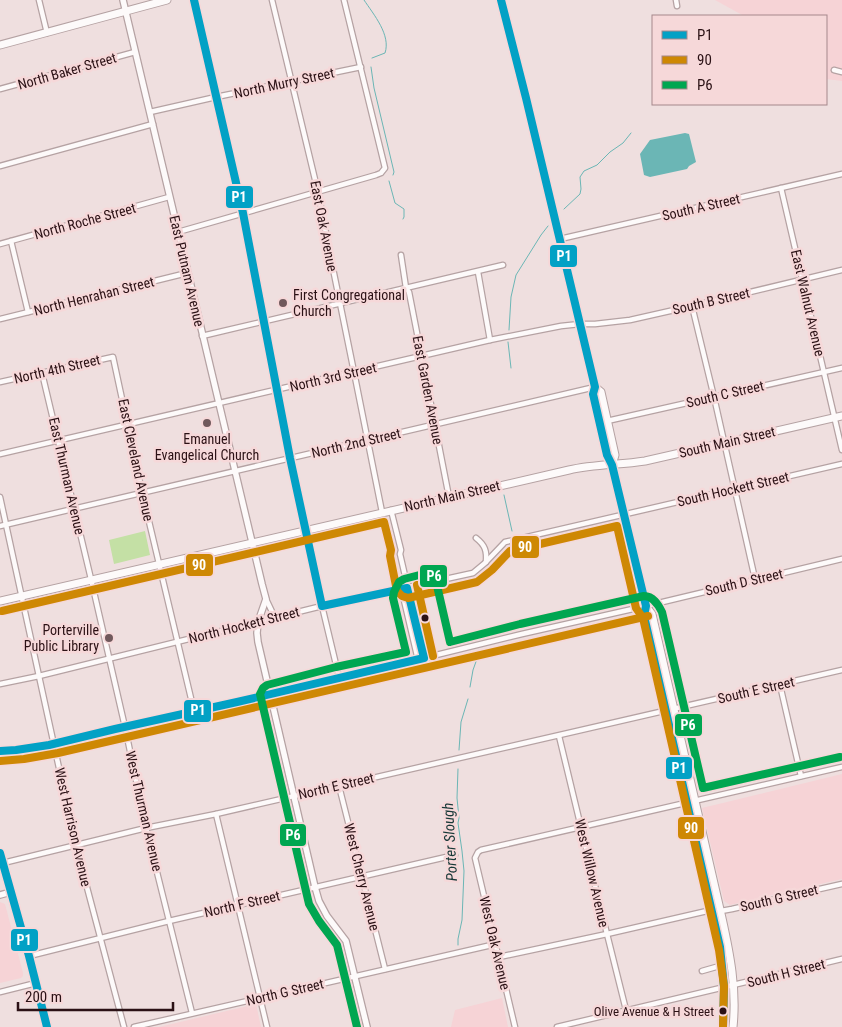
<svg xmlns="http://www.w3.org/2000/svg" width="842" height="1027" font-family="'Roboto Condensed',sans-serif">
  <rect width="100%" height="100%" fill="#efdfdf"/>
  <g fill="#f6d3d6">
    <polygon points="715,0 842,0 842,81 826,79 826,16 744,16"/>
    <polygon points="842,774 842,879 730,905 724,901 702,808"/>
    <polygon points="0,902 5,904 23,973 23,976 21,978 0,983"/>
    <polygon points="502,998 508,1027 451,1027 455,1010"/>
    <polygon points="256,1004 261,1027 159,1027"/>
  </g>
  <polygon fill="#c4e0a5" points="145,531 150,555 114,564 109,540"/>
  <polygon fill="#6bb6b5" points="685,133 689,134 696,162 689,166 687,169 650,177 644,175 640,154 650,140"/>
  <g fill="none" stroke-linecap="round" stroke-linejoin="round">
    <g stroke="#6bb6b5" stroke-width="1">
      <path d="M 364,0 C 374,15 391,35 385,53 L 372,58"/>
      <polyline points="371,67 374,88 394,172 393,175"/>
      <polyline points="389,181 395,203 404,209 404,217 403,219"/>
      <polyline points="564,209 580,194 581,189 580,177 584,171 597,165 610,152 623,143 631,133"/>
      <polyline points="509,330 511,297 516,275 541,235 548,226"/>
      <polyline points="508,342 511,368"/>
      <polyline points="504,495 512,531"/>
      <polyline points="470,687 473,670 478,656"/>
      <polyline points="459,750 461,722 468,699"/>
      <polyline points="458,945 458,939 462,920 464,871 462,851 458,823 459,818 457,798 458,769"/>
    </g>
    <defs>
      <g id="minor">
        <polyline points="39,0 47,33"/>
        <polyline points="194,0 243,213 263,321 290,458 322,606 339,677"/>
        <polyline points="272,0 318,192 329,249 354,372 382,512"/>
        <polyline points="676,0 677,6"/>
        <polyline points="834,70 842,72"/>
        <polyline points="0,89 135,52"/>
        <polyline points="150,112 216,97 361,67"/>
        <polyline points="0,166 153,124"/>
        <polyline points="781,188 842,450"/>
        <polyline points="178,232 376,175 381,173 385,168 344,0"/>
        <polyline points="560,239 842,174"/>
        <polyline points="11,241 28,312"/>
        <polyline points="0,244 169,197"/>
        <polyline points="401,255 406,288 409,292 449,497"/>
        <polyline points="478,272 490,340"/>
        <polyline points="692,306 714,397 755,579"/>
        <polyline points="0,319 187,273"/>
        <polyline points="202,336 503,265"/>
        <polyline points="42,373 91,579 125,727 146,828 192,1013"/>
        <polyline points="0,382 113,357 142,492 194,711"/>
        <polyline points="607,421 842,368"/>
        <polyline points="0,454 490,340 561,326 580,324 595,324 630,320 692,306 842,270"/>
        <polyline points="0,497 76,846 124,1027"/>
        <polyline points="391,510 401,550 400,554 424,658"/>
        <polyline points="0,526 595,387"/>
        <path d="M 476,538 C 485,545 487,551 486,562"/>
        <polyline points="407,588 403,596 418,660"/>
        <polyline points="266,599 275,618"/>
        <polyline points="0,684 39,676 322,606 473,573 485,563 505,542 842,464"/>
        <polyline points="780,685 801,776"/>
        <polyline points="559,736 599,902 626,1010"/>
        <polyline points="0,751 15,751 54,744 125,727 270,695 339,677 424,658 522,634 646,606 842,559"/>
        <polyline points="339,786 385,969"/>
        <polyline points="216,814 267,1027"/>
        <polyline points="3,863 146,828 216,814 842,670"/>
        <polyline points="29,956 169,921 455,855"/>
        <polyline points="499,957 607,934 707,911 721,911 732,909 842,884"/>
        <polyline points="702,971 723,965"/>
        <polyline points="0,992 36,983"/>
        <polyline points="134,1027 496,944"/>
        <polyline points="515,1027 475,858 478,852 481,850 842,767"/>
        <polyline points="557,1027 842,959"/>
      </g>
      <g id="tertiary">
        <polyline points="123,0 262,584 266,599 258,622 257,633 258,642 315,887 319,901 327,916 346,941 367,1027"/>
        <polyline points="0,895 11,892"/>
      </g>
      <g id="secondary">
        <path d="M 501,0 L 526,98 L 595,387 L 593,394 L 607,455 L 612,465 L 646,606 L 652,614 L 722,918 C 730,954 737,989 733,1027"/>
        <polyline points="0,45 167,0"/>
        <polyline points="595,387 601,392 615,455 612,465"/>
        <path d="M 0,601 L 569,470 C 594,464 620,465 645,461 L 842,416"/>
        <path d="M 646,606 L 644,616 L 720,947 C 725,974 726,1000 723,1027"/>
        <polyline points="0,853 29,956 47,1027"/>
      </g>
    </defs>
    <use href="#minor" stroke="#b5a2a3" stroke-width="7"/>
    <use href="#tertiary" stroke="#b5a2a3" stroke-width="8"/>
    <use href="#secondary" stroke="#b5a2a3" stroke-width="9"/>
    <use href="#minor" stroke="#fdfafa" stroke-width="4.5"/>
    <use href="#tertiary" stroke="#fdfafa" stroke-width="5.5"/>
    <use href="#secondary" stroke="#fdfafa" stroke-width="7"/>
    <defs>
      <g id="bus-1">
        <polyline points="501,0 526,98 595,387 593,394 607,455 612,465 646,606 644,616 720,947 724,987 723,1027"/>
        <polyline points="0,751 16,750 49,745 115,729 237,702 424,658 407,588 322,606 290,458 243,213 194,0"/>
        <polyline points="0,853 29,956 47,1027"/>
      </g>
      <g id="bus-2">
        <polyline points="417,585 433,656"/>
        <polyline points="2,611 384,522 391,550 390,556 397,591 402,596 408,598 477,582 492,570 510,551 617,526 636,608 643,618 719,950 724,986 723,1027"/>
        <polyline points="0,761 24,759 58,753 648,616"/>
      </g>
      <path id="bus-3" d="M 357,1027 L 337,945 L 319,921 L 309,904 L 260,694 L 263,688 L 267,685 L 336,667 L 406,652 L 393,598 L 394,592 L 399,582 L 404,579 L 427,573 L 431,574 L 435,577 L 450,642 L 520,624 L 644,596 C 653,596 658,604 662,612 L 703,788 L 840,757"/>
    </defs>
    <use href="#bus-1" stroke="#f6d8d9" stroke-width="11"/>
    <use href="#bus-2" stroke="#f6d8d9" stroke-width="11"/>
    <use href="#bus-3" stroke="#f6d8d9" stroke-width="11"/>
    <use href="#bus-1" stroke="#02a1c5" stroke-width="8"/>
    <use href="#bus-2" stroke="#ce8804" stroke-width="8"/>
    <use href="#bus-3" stroke="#00a651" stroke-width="8"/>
  </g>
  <g fill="#70595c" stroke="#f6d8d9" stroke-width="2">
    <circle cx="283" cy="303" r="5"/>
    <circle cx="207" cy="423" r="5"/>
    <circle cx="109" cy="638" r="5"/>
  </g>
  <g fill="#2b1115" stroke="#f6d8d9" stroke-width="2">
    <circle cx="425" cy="618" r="4.5"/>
    <circle cx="723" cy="1011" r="4.5"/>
  </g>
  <g text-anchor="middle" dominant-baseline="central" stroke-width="5" stroke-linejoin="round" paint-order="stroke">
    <g font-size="13" fill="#2b1115" stroke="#f6d8d9" text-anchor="end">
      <text x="714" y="1011">Olive Avenue &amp; H Street</text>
    </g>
    <g font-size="14" fill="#2b1115" stroke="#f6d8d9">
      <text transform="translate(67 71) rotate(-16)">North Baker Street</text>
      <text transform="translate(284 83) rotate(-12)">North Murry Street</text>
      <text transform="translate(701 207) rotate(-13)">South A Street</text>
      <text transform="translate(85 221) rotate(-15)">North Roche Street</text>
      <text transform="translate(324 226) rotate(79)">East Oak Avenue</text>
      <text transform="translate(187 271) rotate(77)">East Putnam Avenue</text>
      <text transform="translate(94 296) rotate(-14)">North Henrahan Street</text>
      <text transform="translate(711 301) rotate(-13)">South B Street</text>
      <text transform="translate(808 303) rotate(77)">East Walnut Avenue</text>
      <text transform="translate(57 369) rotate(-13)">North 4th Street</text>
      <text transform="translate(333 377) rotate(-13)">North 3rd Street</text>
      <text transform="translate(428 390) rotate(79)">East Garden Avenue</text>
      <text transform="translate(725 394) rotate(-13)">South C Street</text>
      <text transform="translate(727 442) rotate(-13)">South Main Street</text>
      <text transform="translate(356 443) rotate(-13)">North 2nd Street</text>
      <text transform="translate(136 460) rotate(78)">East Cleveland Avenue</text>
      <text transform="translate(67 476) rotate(77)">East Thurman Avenue</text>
      <text transform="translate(733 489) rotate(-13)">South Hockett Street</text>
      <text transform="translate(452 496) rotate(-13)">North Main Street</text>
      <text transform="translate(744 582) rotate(-13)">South D Street</text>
      <text transform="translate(244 625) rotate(-14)">North Hockett Street</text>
      <text transform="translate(756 690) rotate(-13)">South E Street</text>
      <text transform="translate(336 786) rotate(-13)">North E Street</text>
      <text transform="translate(144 811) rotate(77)">West Thurman Avenue</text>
      <text transform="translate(73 827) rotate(77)">West Harrison Avenue</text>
      <text transform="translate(592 873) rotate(77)">West Willow Avenue</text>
      <text transform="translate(362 877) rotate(76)">West Cherry Avenue</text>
      <text transform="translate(779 898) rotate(-13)">South G Street</text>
      <text transform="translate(242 904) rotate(-13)">North F Street</text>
      <text transform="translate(495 943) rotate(77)">West Oak Avenue</text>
      <text transform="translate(786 973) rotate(-14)">South H Street</text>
      <text transform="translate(285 992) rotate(-13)">North G Street</text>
    </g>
    <g font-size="14" fill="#2b1115" stroke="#f6d8d9" text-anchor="start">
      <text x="293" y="295">First Congregational<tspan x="293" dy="16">Church</tspan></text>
      <text x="207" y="439" text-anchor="middle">Emanuel<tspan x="207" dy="16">Evangelical Church</tspan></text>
      <text x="99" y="630" text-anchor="end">Porterville<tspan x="99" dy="16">Public Library</tspan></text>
    </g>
    <g font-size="15" font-style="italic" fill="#183938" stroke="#f6d8d9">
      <text transform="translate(450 842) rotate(-93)">Porter Slough</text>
    </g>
  </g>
  <g stroke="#f6d8d9" stroke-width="2">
    <rect x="225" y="185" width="29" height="24" rx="5" fill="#02a1c5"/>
    <rect x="549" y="244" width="29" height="24" rx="5" fill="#02a1c5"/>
    <rect x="511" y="535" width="29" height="24" rx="5" fill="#ce8804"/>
    <rect x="185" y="553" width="29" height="24" rx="5" fill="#ce8804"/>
    <rect x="419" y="564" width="29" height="24" rx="5" fill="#00a651"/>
    <rect x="183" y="699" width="29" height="24" rx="5" fill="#02a1c5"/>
    <rect x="674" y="713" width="29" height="24" rx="5" fill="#00a651"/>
    <rect x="665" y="756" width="28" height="24" rx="5" fill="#02a1c5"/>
    <rect x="677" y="816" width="28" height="24" rx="5" fill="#ce8804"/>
    <rect x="279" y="823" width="28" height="24" rx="5" fill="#00a651"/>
    <rect x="10" y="928" width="29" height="24" rx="5" fill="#02a1c5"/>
  </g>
  <g font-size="14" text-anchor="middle" font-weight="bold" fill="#fff">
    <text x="239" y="202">P1</text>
    <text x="564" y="261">P1</text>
    <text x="525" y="552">90</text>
    <text x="199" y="570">90</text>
    <text x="434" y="581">P6</text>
    <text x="198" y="715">P1</text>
    <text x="688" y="730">P6</text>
    <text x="679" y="773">P1</text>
    <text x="691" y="833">90</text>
    <text x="293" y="840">P6</text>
    <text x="24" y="945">P1</text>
  </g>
  <rect x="652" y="15" width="175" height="90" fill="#f6d8d9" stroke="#a5888b"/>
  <rect x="662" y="31" width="25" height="8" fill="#02a1c5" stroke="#a5888b"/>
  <text x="697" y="40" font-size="15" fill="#2b1115">P1</text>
  <rect x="662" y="56" width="25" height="8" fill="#ce8804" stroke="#a5888b"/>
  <text x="697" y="65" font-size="15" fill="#2b1115">90</text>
  <rect x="662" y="81" width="25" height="8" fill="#00a651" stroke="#a5888b"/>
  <text x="697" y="90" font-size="15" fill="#2b1115">P6</text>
  <path d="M18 1002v8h155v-8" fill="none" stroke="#2b1115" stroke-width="2.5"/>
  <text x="25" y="1002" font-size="15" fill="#2b1115" stroke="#f6d8d9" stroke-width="4" paint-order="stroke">200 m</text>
</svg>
